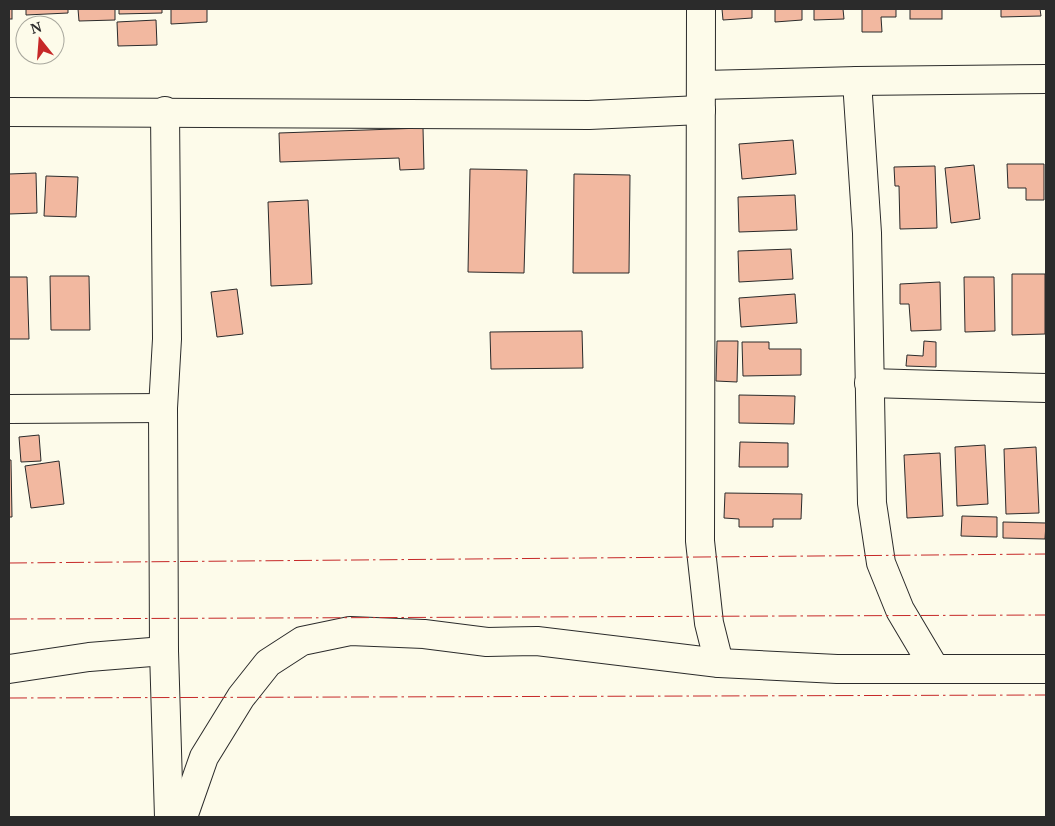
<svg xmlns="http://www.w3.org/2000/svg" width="1055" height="826" font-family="'PT Serif',serif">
  <rect width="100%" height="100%" fill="#fdfbea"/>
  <g fill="#f2b8a0" stroke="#2b2b2b">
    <rect x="9" y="9" width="3" height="10"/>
    <polygon points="26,9 68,9 68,13 26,15"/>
    <polygon points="78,9 115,9 115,20 79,21"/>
    <polygon points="119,9 162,9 162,13 119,14"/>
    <polygon points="171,9 207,9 207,22 171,24"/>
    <polygon points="722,9 752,9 752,18 723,20"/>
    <polygon points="775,9 802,9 802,20 775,22"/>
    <polygon points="814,9 843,9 844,19 814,20"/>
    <polygon points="862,9 896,9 896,17 881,17 882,32 862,32"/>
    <rect x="910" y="9" width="32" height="10"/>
    <polygon points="1001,9 1040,9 1041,16 1001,17"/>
    <polygon points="156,20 157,45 118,46 117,22"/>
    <polygon points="423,128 424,169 400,170 399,158 280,162 279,133"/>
    <polygon points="793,140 796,174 742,179 739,144"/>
    <polygon points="1007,164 1044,164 1044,200 1026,200 1026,188 1008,188"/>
    <polygon points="974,165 980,219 951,223 945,168"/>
    <polygon points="935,166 937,228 900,229 899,186 895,186 894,167"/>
    <polygon points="470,169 527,170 524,273 468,272"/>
    <polygon points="36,173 37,213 9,214 9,174"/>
    <polygon points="574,174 630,175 629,273 573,273"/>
    <polygon points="46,176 78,177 76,217 44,216"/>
    <polygon points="795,195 797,230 739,232 738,197"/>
    <polygon points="308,200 312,284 271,286 268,202"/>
    <polygon points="791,249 793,279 739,282 738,251"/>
    <polygon points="1012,274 1045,274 1045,334 1012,335"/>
    <polygon points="50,276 89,276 90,330 51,330"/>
    <polygon points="9,277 27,277 29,339 9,339"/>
    <polygon points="964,277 994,277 995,331 965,332"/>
    <polygon points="940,282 941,330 911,331 909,304 900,304 900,284"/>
    <polygon points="237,289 243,334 217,337 211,292"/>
    <polygon points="795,294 797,323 741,327 739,298"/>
    <polygon points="582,331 583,368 491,369 490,332"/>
    <polygon points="717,341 738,341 737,382 716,381"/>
    <polygon points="924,341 936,342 936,367 906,366 907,355 923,356"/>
    <polygon points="742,342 769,342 769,349 801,349 801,375 743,376"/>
    <polygon points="739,395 795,396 794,424 739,423"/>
    <polygon points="39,435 41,461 21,462 19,437"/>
    <polygon points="740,442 788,443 788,467 739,467"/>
    <polygon points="985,445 988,504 957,506 955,447"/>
    <polygon points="1036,447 1039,513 1006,514 1004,449"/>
    <polygon points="940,453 943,516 907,518 904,455"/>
    <polygon points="9,460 11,460 12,517 9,517"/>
    <polygon points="59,461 64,504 31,508 25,466"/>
    <polygon points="725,493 802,494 801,519 773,519 773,527 739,527 739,519 724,518"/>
    <polygon points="962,516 997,517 997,537 961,536"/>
    <polygon points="1003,522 1046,523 1045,539 1003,538"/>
  </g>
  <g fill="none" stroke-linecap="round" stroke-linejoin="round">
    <defs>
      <g id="minor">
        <polyline points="701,9 700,541 709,623 719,663"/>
        <polyline points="857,81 867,233 872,503 881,563 900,610 935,669"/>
        <polyline points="703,85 857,81 1046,79"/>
        <polyline points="165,111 167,339 163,408 164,651 169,817"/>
        <polyline points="9,112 589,115 701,110"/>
        <polyline points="869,383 1046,388"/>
        <polyline points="9,409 163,408"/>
        <polyline points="9,669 89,657 164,651"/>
        <polyline points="183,817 204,757 241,697 268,663 302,641 350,631 424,634 487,642 537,641 719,663 837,669 1046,669"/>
      </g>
    </defs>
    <use href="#minor" stroke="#2b2b2b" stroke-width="30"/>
    <use href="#minor" stroke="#fdfbea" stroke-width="28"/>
    <g stroke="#c62828" stroke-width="1" stroke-dasharray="18 4 2.5 4" stroke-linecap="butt">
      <polyline points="9,563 1046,554"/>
      <polyline points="9,619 1046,615"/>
      <polyline points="9,698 1046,695"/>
    </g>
  </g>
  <rect width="1055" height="826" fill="none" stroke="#2b2b2b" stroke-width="20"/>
  <g transform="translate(40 40) rotate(343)"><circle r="24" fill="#fdfbea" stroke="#a9a89e"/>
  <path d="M0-4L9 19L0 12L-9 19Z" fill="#c62828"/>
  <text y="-8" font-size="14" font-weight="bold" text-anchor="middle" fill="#2b2b2b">N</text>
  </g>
</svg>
